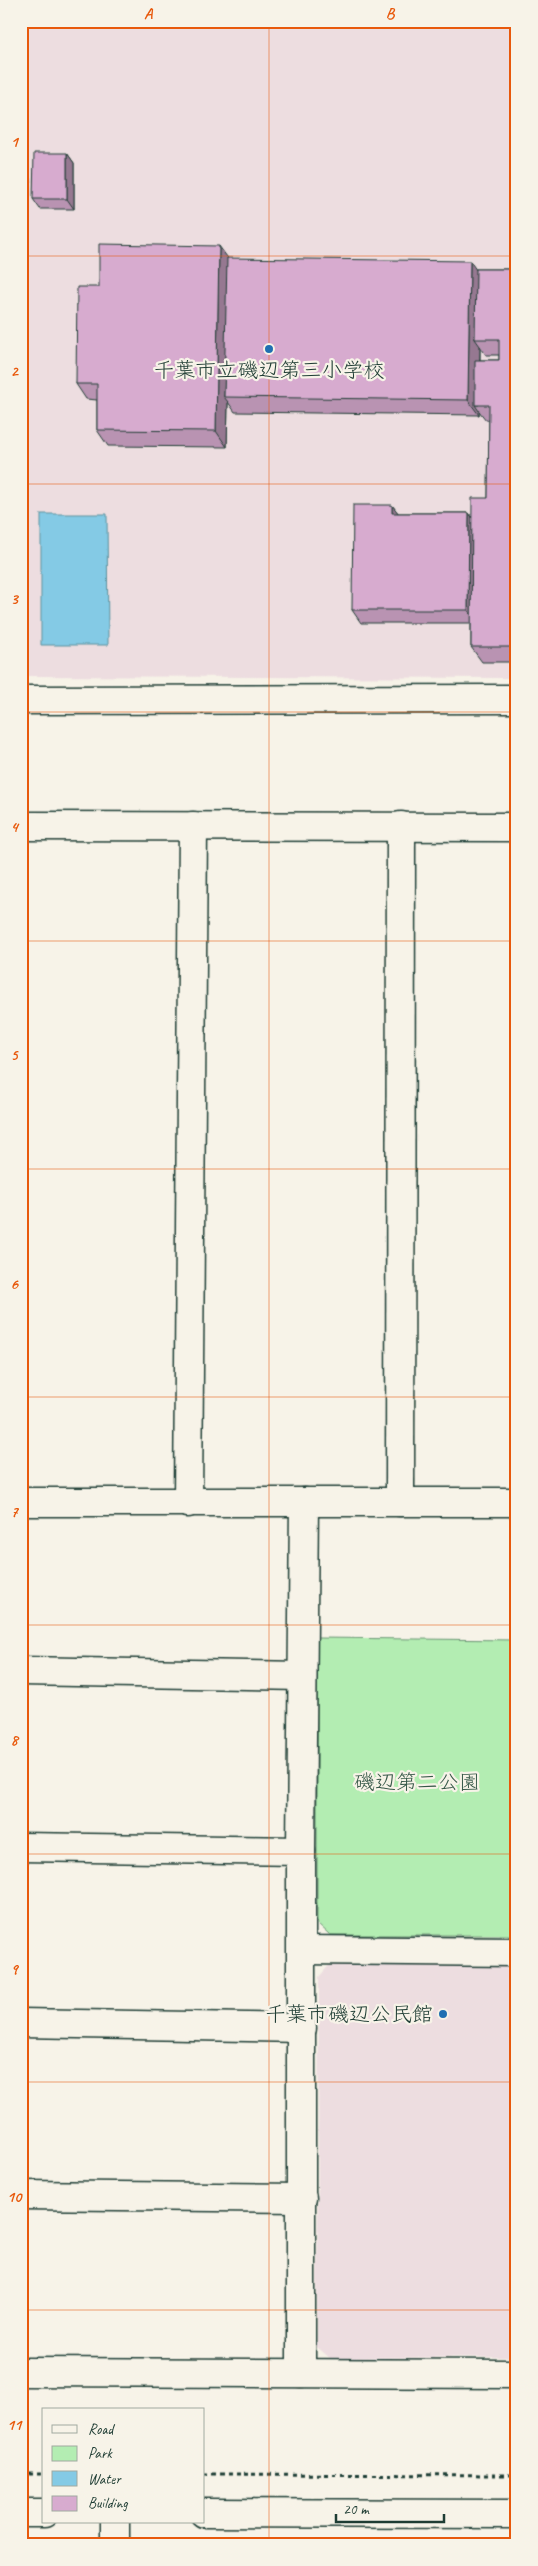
<svg xmlns="http://www.w3.org/2000/svg" width="538" height="2566" font-family="Caveat,'Klee One',sans-serif">
  <rect width="100%" height="100%" fill="#f7f3e8"/>
  <filter id="ink" filterUnits="userSpaceOnUse"><feTurbulence type="fractalNoise" baseFrequency=".02" numOctaves="2"/><feDisplacementMap in="SourceGraphic" scale="10" xChannelSelector="R" yChannelSelector="G"/><feConvolveMatrix kernelMatrix="1 2 1 2 8 2 1 2 1" color-interpolation-filters="sRGB"/></filter>
  <g filter="url(#ink)">
    <g fill="#eddde0">
      <polygon points="21,21 517,21 517,678 21,676"/>
      <polygon points="331,1963 517,1964 517,2357 330,2358 317,2347 319,1977"/>
    </g>
    <polygon fill="#b3edb2" stroke="#699573" points="317,1638 517,1640 517,1935 330,1935 317,1923"/>
    <polygon fill="#84cae5" stroke="#5c929e" points="41,514 107,514 108,645 41,645"/>
    <g fill="none" stroke-linecap="round" stroke-linejoin="round">
      <defs>
        <g id="minor">
          <polyline points="21,700 517,699"/>
          <polyline points="21,826 517,827"/>
          <polyline points="21,1502 517,1502"/>
          <polyline points="400,1502 401,826"/>
          <polyline points="188,1503 193,826"/>
          <polyline points="21,1671 302,1676"/>
          <polyline points="21,1847 301,1851"/>
          <polyline points="302,1950 517,1952"/>
          <polyline points="21,2023 302,2028"/>
          <polyline points="21,2195 302,2198"/>
          <polyline points="21,2372 517,2374"/>
          <polyline points="301,2373 301,1851 304,1502"/>
          <polyline points="21,2513 44,2513"/>
          <polyline points="204,2513 517,2514"/>
          <polyline points="115,2545 115,2522"/>
        </g>
      </defs>
      <use href="#minor" stroke="#1f3d34" stroke-width="31"/>
      <g stroke="#1f3d34" stroke-width="3" stroke-dasharray="4 4" stroke-linecap="butt">
        <polyline points="21,2474 44,2474"/>
        <polyline points="204,2474 517,2475"/>
      </g>
      <use href="#minor" stroke="#f7f3e8" stroke-width="28"/>
    </g>
    <g fill="#b993b2" stroke="#1f3d34" fill-rule="evenodd">
      <polygon points="67,153 74,163 74,209 40,209 33,199"/>
      <path d="M 476,269 L 517,269 L 517,662 L 482,662 L 471,647 L 471,623 L 361,623 L 352,610 L 392,505 L 398,513 L 469,513 L 472,518 L 488,498 L 489,420 L 486,420 L 479,411 L 479,415 L 235,412 L 228,402 L 227,447 L 108,446 L 97,430 L 97,400 L 86,399 L 76,384 L 99,287 ZM 480,346 L 486,355 L 499,355 L 499,360 L 480,360 Z"/>
    </g>
    <g fill="#967891" stroke="#1f3d34">
      <polygon points="67,153 74,163 74,209 67,199"/>
      <polygon points="219,246 230,261 224,397 228,402 227,447 216,431"/>
      <polygon points="470,261 481,277 475,339 480,346 479,405 475,405 479,411 479,415 468,400"/>
      <polygon points="392,505 402,518 392,513"/>
      <polygon points="469,513 479,527 478,623 468,610"/>
    </g>
    <g fill="#d7abcf" stroke="#1f3d34">
      <polygon points="34,153 67,153 67,199 33,199"/>
      <polygon points="99,244 219,246 216,431 97,430 97,384 76,384 77,287 99,287"/>
      <polygon points="227,258 470,261 468,400 224,397"/>
      <polygon points="476,269 517,269 517,647 471,647 472,498 488,498 489,405 475,405 475,360 499,360 499,339 475,339"/>
      <polygon points="353,505 392,505 392,513 469,513 468,610 352,610"/>
    </g>
  </g>
  <path fill="none" stroke="#e8590c" stroke-width="1" stroke-opacity="0.55" d="M 269,21 L 269,2545M 21,256 L 517,256M 21,484 L 517,484M 21,712 L 517,712M 21,941 L 517,941M 21,1169 L 517,1169M 21,1397 L 517,1397M 21,1625 L 517,1625M 21,1854 L 517,1854M 21,2082 L 517,2082M 21,2310 L 517,2310"/>
  <g fill="#1f6fb2" stroke="#f7f3e8" stroke-width="2">
    <circle cx="269" cy="349" r="5"/>
    <circle cx="443" cy="2014" r="5"/>
  </g>
  <g text-anchor="middle" dominant-baseline="central" stroke-width="4.5" stroke-linejoin="round" paint-order="stroke">
    <g font-size="21" fill="#1f3d34" stroke="#f7f3e8">
      <text x="269" y="370">千葉市立磯辺第三小学校</text>
      <text x="433" y="2014" text-anchor="end">千葉市磯辺公民館</text>
    </g>
    <g font-size="21" fill="#355747" stroke="#f7f3e8">
      <text x="417" y="1782">磯辺第二公園</text>
    </g>
  </g>
  <rect width="538" height="2566" fill="none" stroke="#f7f3e8" stroke-width="55"/>
  <rect x="42" y="2408" width="162" height="115" fill="#f7f3e8" stroke="#a1aaa0"/>
  <rect x="52" y="2425" width="25" height="8" fill="#f7f3e8" stroke="#a1aaa0"/>
  <text x="88" y="2434" font-size="15" fill="#1f3d34">Road</text>
  <rect x="52" y="2446" width="25" height="15" fill="#b3edb2" stroke="#a1aaa0"/>
  <text x="88" y="2458" font-size="15" fill="#1f3d34">Park</text>
  <rect x="52" y="2471" width="25" height="15" fill="#84cae5" stroke="#a1aaa0"/>
  <text x="88" y="2484" font-size="15" fill="#1f3d34">Water</text>
  <rect x="52" y="2496" width="25" height="15" fill="#d7abcf" stroke="#a1aaa0"/>
  <text x="88" y="2508" font-size="15" fill="#1f3d34">Building</text>
  <path d="M336 2514v8h108v-8" fill="none" stroke="#1f3d34" stroke-width="2.5"/>
  <text x="343" y="2514" font-size="15" fill="#1f3d34" stroke="#f7f3e8" stroke-width="4" paint-order="stroke">20 m</text>
  <rect x="28" y="28" width="482" height="2510" fill="none" stroke="#e8590c" stroke-width="2"/>
  <g font-size="16" text-anchor="middle" font-weight="bold" fill="#e8590c">
    <text x="148" y="19">A</text>
    <text x="390" y="19">B</text>
    <text x="14" y="147">1</text>
    <text x="14" y="376">2</text>
    <text x="14" y="604">3</text>
    <text x="14" y="832">4</text>
    <text x="14" y="1060">5</text>
    <text x="14" y="1289">6</text>
    <text x="14" y="1517">7</text>
    <text x="14" y="1745">8</text>
    <text x="14" y="1974">9</text>
    <text x="14" y="2202">10</text>
    <text x="14" y="2430">11</text>
  </g>
</svg>
